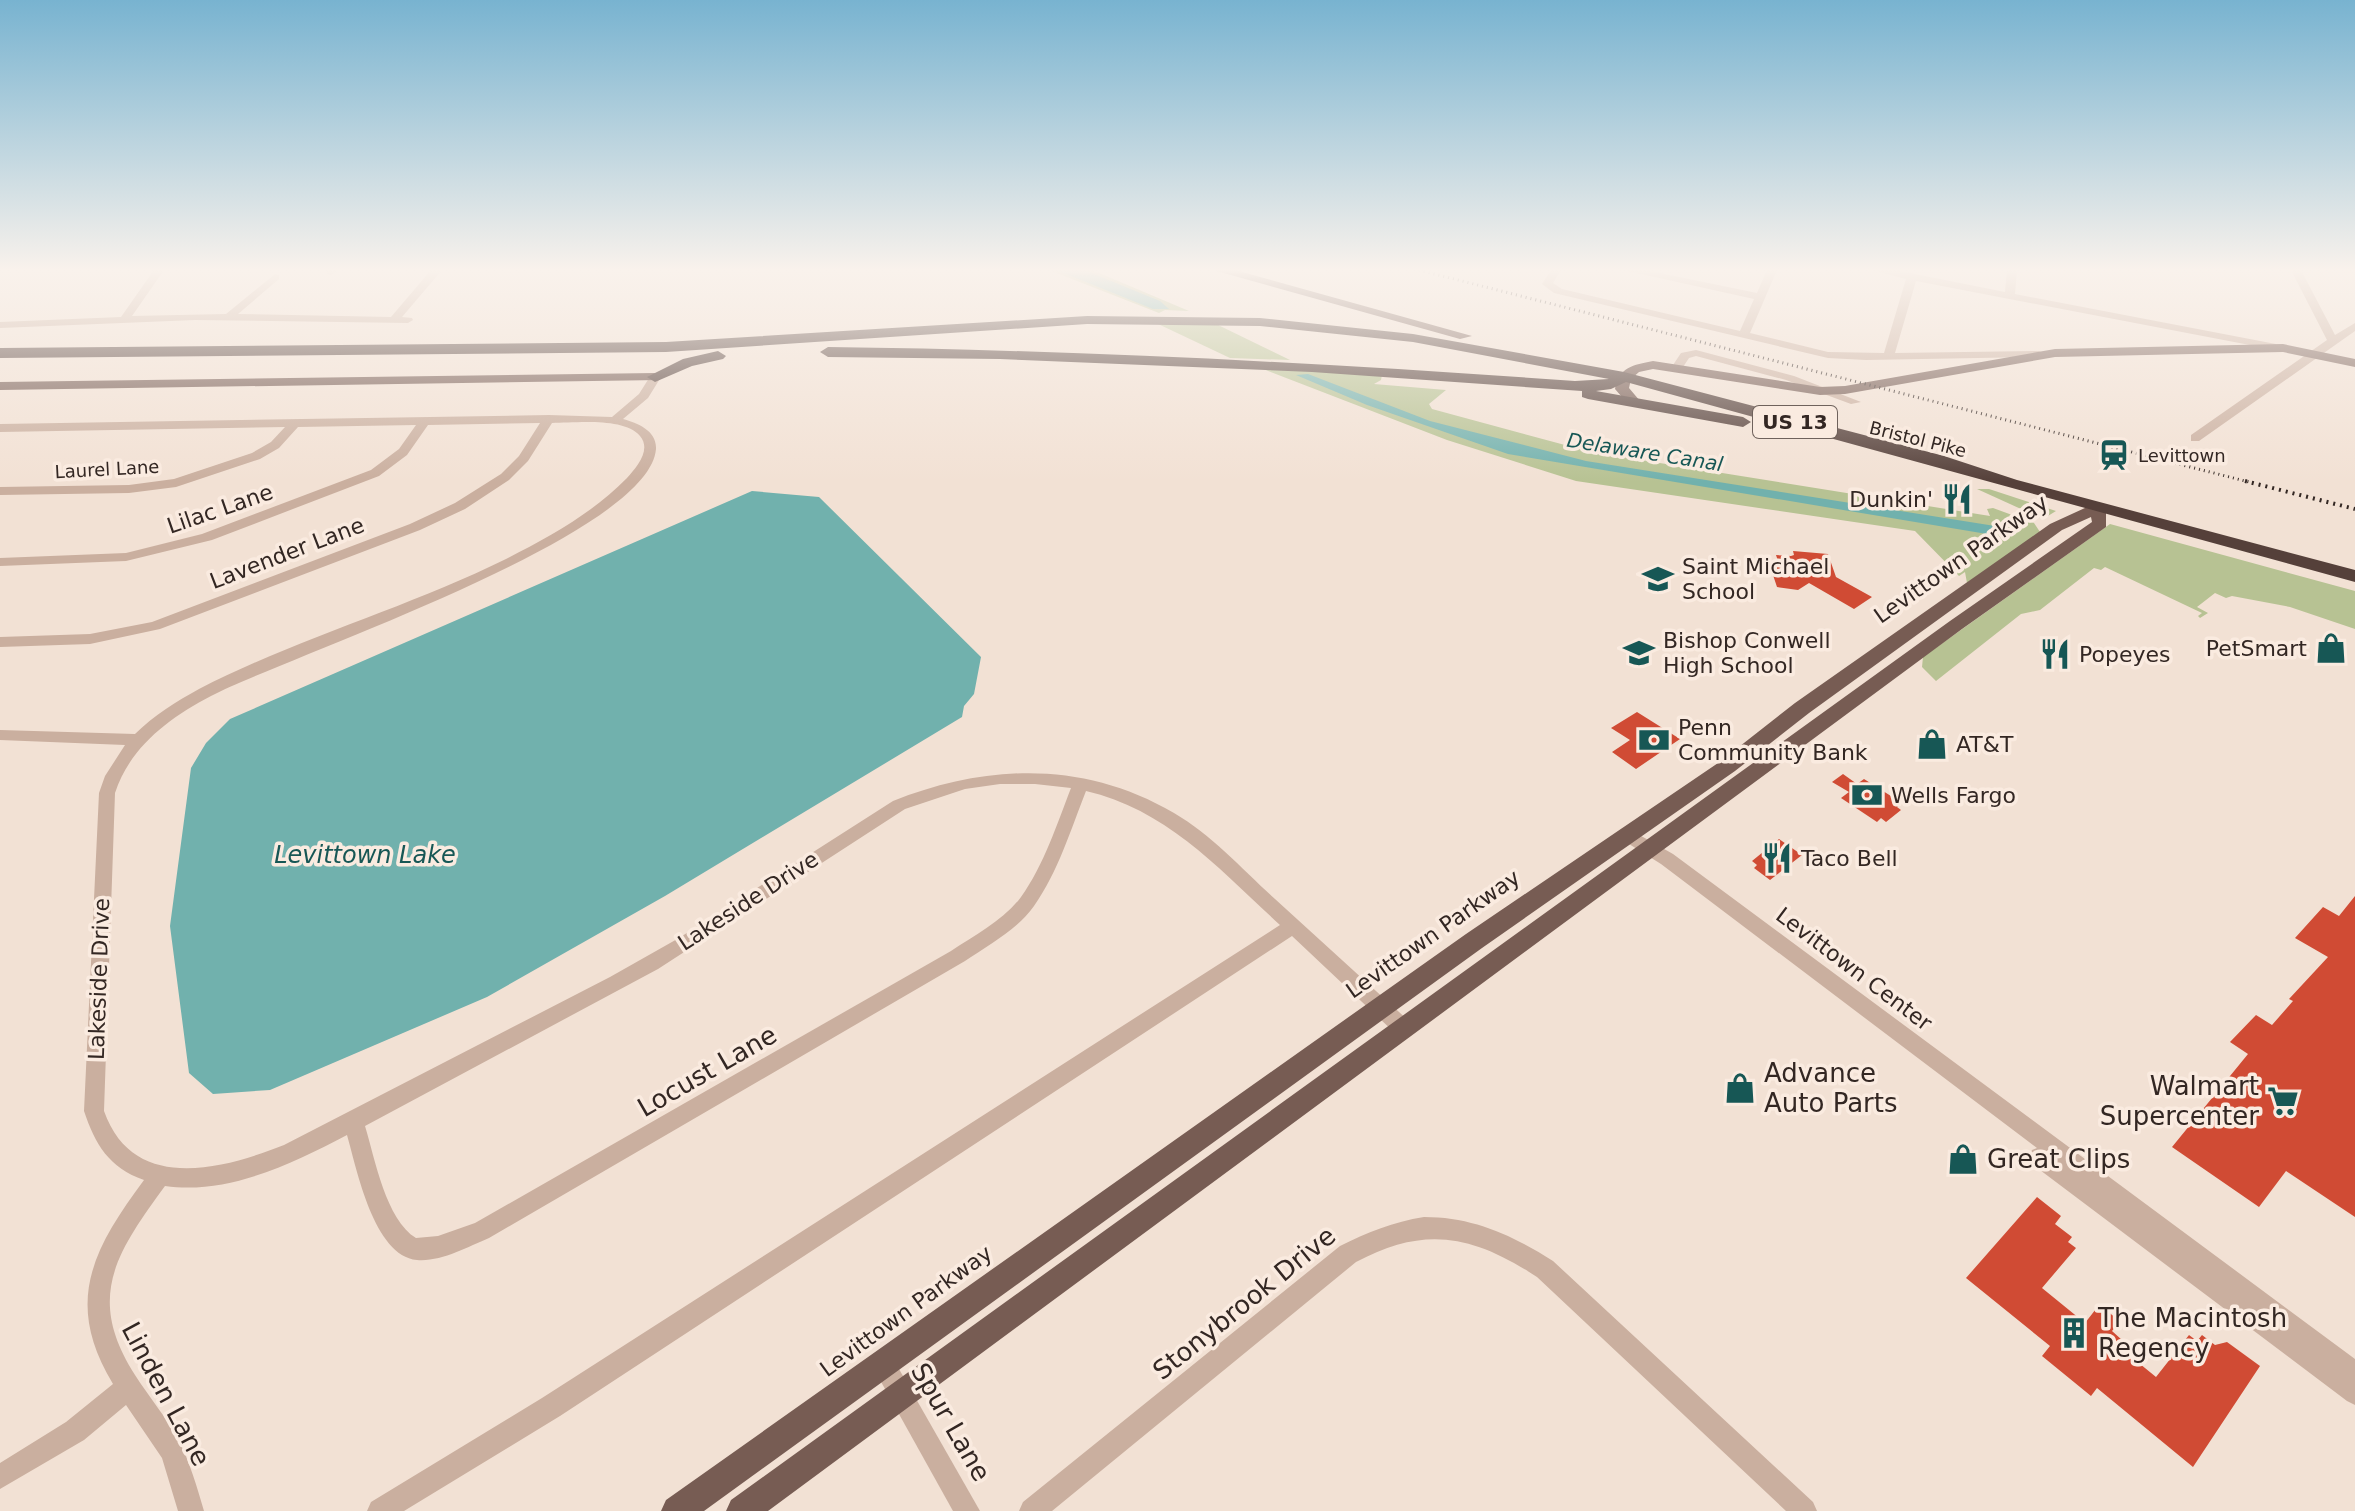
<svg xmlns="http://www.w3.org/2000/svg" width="2355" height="1511" font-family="'DejaVu Sans',sans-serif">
  <rect width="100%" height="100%" fill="#f2e1d4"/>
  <g fill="#b7c293">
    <polygon points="1049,270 1092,270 1189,311 1165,310 1159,313"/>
    <polygon points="1156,323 1216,324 1290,360 1230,358"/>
    <polygon points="1263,369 1382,375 1381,380 1374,384 1446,390 1429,404 1432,409 1591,452 1990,516 1987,509 1993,508 2034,523 2040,532 1967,583 1965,572 1959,576 1915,531 1576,481 1447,440"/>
    <polygon points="1977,489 1989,489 2056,511 2043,519"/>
    <polygon points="2110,524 2355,591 2355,629 2290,607 2232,596 2226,598 2215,593 2197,607 2208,613 2200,618 2198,616 2202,613 2105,567 2101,570 2094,568 2040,610 2021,614 1936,681 1922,667 1923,657"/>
  </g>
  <g fill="#71b1ad">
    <polygon points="1056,270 1084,270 1160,301 1169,309 1153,309"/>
    <polygon points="1308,374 1430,421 1586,461 1995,526 1999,530 1990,529 1987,534 1508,454 1367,405 1296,375"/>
    <polygon points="752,491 819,497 981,657 974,694 964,706 962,717 665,896 487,997 270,1090 213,1094 189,1073 170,926 191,768 206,743 230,719"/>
  </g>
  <g fill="#d04b34">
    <polygon points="1793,551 1828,554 1836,577 1872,597 1854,609 1809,583 1798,590 1777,587 1770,566 1779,564 1776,555 1791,556 1794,555"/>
    <polygon points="1637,712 1680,739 1636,769 1612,752 1630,740 1611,728"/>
    <polygon points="1843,774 1857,784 1864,779 1902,803 1897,807 1901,810 1886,822 1881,818 1877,822 1841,798 1849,792 1832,782"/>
    <polygon points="1779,839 1802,855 1770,880 1754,868 1757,865 1752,861"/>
    <polygon points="2355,896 2355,1217 2286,1171 2259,1207 2172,1147 2248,1054 2230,1042 2256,1015 2272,1025 2293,1001 2289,999 2328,957 2295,938 2323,907 2339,916"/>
    <polygon points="2037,1197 2061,1216 2055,1224 2072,1237 2068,1242 2076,1248 2042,1288 2085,1323 2099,1305 2120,1321 2112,1331 2122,1340 2118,1346 2156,1377 2189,1335 2197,1341 2202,1335 2215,1345 2227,1342 2260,1366 2193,1467 2097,1388 2091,1396 2042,1356 2050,1346 1966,1278"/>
  </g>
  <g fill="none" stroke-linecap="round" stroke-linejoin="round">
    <g fill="#caaf9f" fill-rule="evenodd">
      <polygon points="154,270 164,270 132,316 226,314 275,274 279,275 279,279 238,314 391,317 431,270 442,270 402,317 412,318 413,320 408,323 195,320 0,328 0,322 121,317"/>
      <polygon points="327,270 338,270 331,275 327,274"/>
      <polygon points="1551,270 1561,270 1553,283 1562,289 1740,331 1754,299 1623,270 1645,270 1757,293 1767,270 1777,270 1750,333 1828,352 1884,353 1906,279 1872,270 1895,270 2005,292 2007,270 2017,270 2015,294 2281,345 2286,348 2281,351 1916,281 1895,353 2039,351 2045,354 2039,357 1866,360 1828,358 1554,293 1542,284"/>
      <polygon points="2291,270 2301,270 2335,335 2355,323 2355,331 2199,441 2191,441 2191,435 2327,340"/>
      <polygon points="1696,350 1794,376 1861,402 1851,404 1786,380 1696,356 1689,358 1681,370 1673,370 1671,368 1681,353"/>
      <path d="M 651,375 L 661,377 L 648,398 L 623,419 C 638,423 657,431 656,449 C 649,536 288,656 211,696 C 169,718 130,747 115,793 L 104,1111 C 133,1193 221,1170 284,1145 L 610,977 L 679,938 L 893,801 C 987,764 1084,760 1174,813 C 1212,835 1243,870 1275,899 C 1320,940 1365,981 1410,1022 L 1413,1028 L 1410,1034 L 1403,1036 L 1396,1034 L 1292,936 L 560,1416 L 404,1511 L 367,1511 L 371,1502 L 542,1398 L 1280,925 C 1221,871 1168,810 1086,791 C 1071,829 1058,872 1034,906 C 1017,930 988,945 965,961 L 489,1238 C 467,1247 441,1262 417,1260 C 374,1256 357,1170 347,1135 C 292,1164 228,1195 165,1186 C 117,1252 85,1297 135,1375 C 149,1397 167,1418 179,1441 C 190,1463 197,1487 204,1511 L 178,1511 L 162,1458 L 126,1405 L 84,1440 L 0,1489 L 0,1463 L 66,1422 L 113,1384 C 64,1303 92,1250 144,1180 C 109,1168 95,1144 84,1111 L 99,793 L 105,776 L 125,745 L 0,740 L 0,730 L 135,734 C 153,716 177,701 199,689 C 298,638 407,608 506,559 C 549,537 593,513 627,478 C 636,468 652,450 640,436 C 624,417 575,423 552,423 L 528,461 L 509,480 L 465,509 L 420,530 L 160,629 L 90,644 L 0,647 L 0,637 L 90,634 L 152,622 L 410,524 L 455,503 L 501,474 L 519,456 L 540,423 L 428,425 L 407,455 L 379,476 L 212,540 L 126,561 L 0,566 L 0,558 L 126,553 L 202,534 L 371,470 L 399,449 L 416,425 L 298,427 L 279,448 L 260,459 L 176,487 L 129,493 L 0,495 L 0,487 L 129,485 L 174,479 L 252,453 L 271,442 L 285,427 L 0,432 L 0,424 L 549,415 L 612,417 L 639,394 ZM 1000,784 L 1035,784 L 1071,788 C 1057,824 1044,865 1021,897 C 1004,920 975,935 951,951 L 475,1223 L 438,1236 L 416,1238 C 386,1220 375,1159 365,1126 L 658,969 L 905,809 L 965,789 Z"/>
      <polygon points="1627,828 1673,854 2355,1359 2355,1405 2347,1401 2032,1164 2029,1157 2032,1150 2037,1148 1661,864 1621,839 1619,834 1621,829"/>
      <path d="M 1424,1217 C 1473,1217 1512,1235 1553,1261 L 1813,1502 L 1817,1511 L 1786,1511 L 1537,1277 C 1473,1235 1425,1225 1356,1262 L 1052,1511 L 1019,1511 L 1023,1502 L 1340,1246 C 1368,1232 1393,1222 1424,1217 Z"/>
      <polygon points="883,1351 891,1355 980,1511 953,1511 875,1371 871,1363 875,1355"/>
    </g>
    <g fill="#775c53" fill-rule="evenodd">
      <polygon points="1213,270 1235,270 1472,336 1460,339"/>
      <path d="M 2283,344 L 2355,359 L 2355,367 L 2283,352 L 2055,357 L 1845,394 L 1820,395 L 1653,369 L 1639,372 L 1631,379 L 1629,388 L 1640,401 L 1638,404 L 1628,404 L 1615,389 C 1619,367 1633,365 1653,361 L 1820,387 L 1845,386 L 2055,349 Z"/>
      <polygon points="655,373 660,374 660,380 0,390 0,382"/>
      <polygon points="2098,502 2106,507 2106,527 1962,629 768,1511 726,1511 731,1500 1950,621 2092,522 2091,517 2062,530 1809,713 1735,771 1482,948 704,1511 661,1511 666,1500 1466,934 1721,761 1795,703 2050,524"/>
    </g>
    <g fill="#55403a" fill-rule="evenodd">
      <path d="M 1087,316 L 1260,318 L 1413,334 L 1624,372 L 1944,456 L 2017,480 L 2355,570 L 2355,582 L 1626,382 L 1611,389 L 1596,391 L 1743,417 L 1751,422 L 1743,427 L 1588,399 L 1582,397 L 1582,391 L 1312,372 L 1000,359 L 828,357 L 820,352 L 828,347 C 1078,350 1326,363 1575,381 L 1609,379 L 1413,342 L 1260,326 L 1087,324 L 666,352 L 0,358 L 0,348 L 666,342 Z"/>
      <polygon points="718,351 726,356 723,359 692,366 655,382 647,377 683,359"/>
    </g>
    <polyline stroke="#332723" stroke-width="3" stroke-dasharray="1 4" stroke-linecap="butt" points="1419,270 2253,483"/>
    <polyline stroke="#332723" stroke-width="4" stroke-dasharray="2 5" stroke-linecap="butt" points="2245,481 2355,509"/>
  </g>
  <linearGradient id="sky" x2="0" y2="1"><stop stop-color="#78b3d0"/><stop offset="0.56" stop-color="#f9f2ec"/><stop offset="1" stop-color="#f9f2ec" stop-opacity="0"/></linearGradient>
  <rect width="2355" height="482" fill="url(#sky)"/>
  <defs>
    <symbol id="station-bare" viewBox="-9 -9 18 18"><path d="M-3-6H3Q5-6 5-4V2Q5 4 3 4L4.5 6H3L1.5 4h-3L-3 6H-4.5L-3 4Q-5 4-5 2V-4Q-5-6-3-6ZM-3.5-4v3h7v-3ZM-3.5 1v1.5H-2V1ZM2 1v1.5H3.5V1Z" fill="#175755" stroke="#faebe0" stroke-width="2.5" paint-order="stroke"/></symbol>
    <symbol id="restaurant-bare" viewBox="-9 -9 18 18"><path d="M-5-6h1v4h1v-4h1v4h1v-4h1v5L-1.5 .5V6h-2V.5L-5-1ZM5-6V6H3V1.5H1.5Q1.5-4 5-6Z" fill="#175755" stroke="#faebe0" stroke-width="2.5" paint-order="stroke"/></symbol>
    <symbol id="school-bare" viewBox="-9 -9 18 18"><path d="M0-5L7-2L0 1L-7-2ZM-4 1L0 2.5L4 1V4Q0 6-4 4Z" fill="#175755" stroke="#faebe0" stroke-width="2.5" paint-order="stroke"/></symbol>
    <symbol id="shop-bare" viewBox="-9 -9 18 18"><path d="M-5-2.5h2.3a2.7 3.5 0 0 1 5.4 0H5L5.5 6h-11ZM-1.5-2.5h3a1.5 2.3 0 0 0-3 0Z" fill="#175755" stroke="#faebe0" stroke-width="2.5" paint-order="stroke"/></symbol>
    <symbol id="bank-bare" viewBox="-9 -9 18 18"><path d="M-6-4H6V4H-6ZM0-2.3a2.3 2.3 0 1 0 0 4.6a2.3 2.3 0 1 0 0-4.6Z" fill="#175755" stroke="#faebe0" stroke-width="2.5" paint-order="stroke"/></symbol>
    <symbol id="supermarket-bare" viewBox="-9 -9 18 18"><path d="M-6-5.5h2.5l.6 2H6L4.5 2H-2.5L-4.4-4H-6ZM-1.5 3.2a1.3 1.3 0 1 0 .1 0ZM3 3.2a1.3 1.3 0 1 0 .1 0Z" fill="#175755" stroke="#faebe0" stroke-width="2.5" paint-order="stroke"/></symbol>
    <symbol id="building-bare" viewBox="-9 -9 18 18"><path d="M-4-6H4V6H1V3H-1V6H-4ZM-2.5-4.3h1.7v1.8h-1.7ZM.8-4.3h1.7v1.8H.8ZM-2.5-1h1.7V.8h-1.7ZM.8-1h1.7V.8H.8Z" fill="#175755" stroke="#faebe0" stroke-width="2.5" paint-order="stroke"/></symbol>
  </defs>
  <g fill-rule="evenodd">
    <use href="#station-bare" x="2092" y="433" width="44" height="44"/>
    <use href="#restaurant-bare" x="1935" y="477" width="44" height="44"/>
    <use href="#school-bare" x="1636" y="557" width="44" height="44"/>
    <use href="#shop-bare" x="2309" y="626" width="44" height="44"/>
    <use href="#school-bare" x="1617" y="631" width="44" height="44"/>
    <use href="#restaurant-bare" x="2033" y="632" width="44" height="44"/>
    <use href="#bank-bare" x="1632" y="718" width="44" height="44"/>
    <use href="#shop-bare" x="1910" y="722" width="44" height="44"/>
    <use href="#bank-bare" x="1845" y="773" width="44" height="44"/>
    <use href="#restaurant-bare" x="1755" y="836" width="44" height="44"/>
    <use href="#shop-bare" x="1718" y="1066" width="44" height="44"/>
    <use href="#supermarket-bare" x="2261" y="1079" width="44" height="44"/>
    <use href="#shop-bare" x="1941" y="1137" width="44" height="44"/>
    <use href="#building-bare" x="2052" y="1311" width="44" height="44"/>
  </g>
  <g text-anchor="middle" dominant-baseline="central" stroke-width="7" stroke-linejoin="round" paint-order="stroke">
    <g font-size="18" fill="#332723" stroke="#faebe0">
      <text transform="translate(1918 439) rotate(14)">Bristol Pike</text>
      <text transform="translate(107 469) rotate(-3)">Laurel Lane</text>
    </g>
    <g font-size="18" fill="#332723" stroke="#faebe0" text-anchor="start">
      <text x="2138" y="455">Levittown</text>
    </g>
    <rect fill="#faebe0" stroke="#6f625c" stroke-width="2" x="1753" y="406" width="84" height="32" rx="6"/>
    <g font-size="20" font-weight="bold" fill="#332723">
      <text x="1795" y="422">US 13</text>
    </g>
    <g font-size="20" font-style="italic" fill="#175755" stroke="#faebe0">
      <text transform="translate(1645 452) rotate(9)">Delaware Canal</text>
    </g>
    <g font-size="22" fill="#332723" stroke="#faebe0" text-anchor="start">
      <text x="1933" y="499" text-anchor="end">Dunkin'</text>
      <text x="1682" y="566">Saint Michael<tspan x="1682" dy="25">School</tspan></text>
      <text x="1663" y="640">Bishop Conwell<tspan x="1663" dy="25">High School</tspan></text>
      <text x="2307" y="648" text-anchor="end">PetSmart</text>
      <text x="2079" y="654">Popeyes</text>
      <text x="1678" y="727">Penn<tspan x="1678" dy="25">Community Bank</tspan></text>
      <text x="1956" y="744">AT&amp;T</text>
      <text x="1891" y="795">Wells Fargo</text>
      <text x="1801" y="858">Taco Bell</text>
    </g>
    <g font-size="22" fill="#332723" stroke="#faebe0">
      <text transform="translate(220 509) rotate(-19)">Lilac Lane</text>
      <text transform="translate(287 553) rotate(-21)">Lavender Lane</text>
      <text transform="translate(1961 559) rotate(-35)">Levittown Parkway</text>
      <text transform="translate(748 901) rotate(-33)">Lakeside Drive</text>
      <text transform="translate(1433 934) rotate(-35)">Levittown Parkway</text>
      <text transform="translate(1854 969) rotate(37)">Levittown Center</text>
      <text transform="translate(99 979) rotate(-88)">Lakeside Drive</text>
      <text transform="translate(906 1311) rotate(-36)">Levittown Parkway</text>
    </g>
    <g font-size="24" font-style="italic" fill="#175755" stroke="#faebe0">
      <text x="365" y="855">Levittown Lake</text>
    </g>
    <g font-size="26" fill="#332723" stroke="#faebe0">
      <text transform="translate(707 1071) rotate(-30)">Locust Lane</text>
      <text transform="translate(1244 1303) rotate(-39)">Stonybrook Drive</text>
      <text transform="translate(166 1394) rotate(62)">Linden Lane</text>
      <text transform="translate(951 1422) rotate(60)">Spur Lane</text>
    </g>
    <g font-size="26" fill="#332723" stroke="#faebe0" text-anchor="start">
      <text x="1764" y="1073">Advance<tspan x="1764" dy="30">Auto Parts</tspan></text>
      <text x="2259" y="1086" text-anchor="end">Walmart<tspan x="2259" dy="30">Supercenter</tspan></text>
      <text x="1987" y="1159">Great Clips</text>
      <text x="2098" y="1318">The Macintosh<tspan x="2098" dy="30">Regency</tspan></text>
    </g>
  </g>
</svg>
